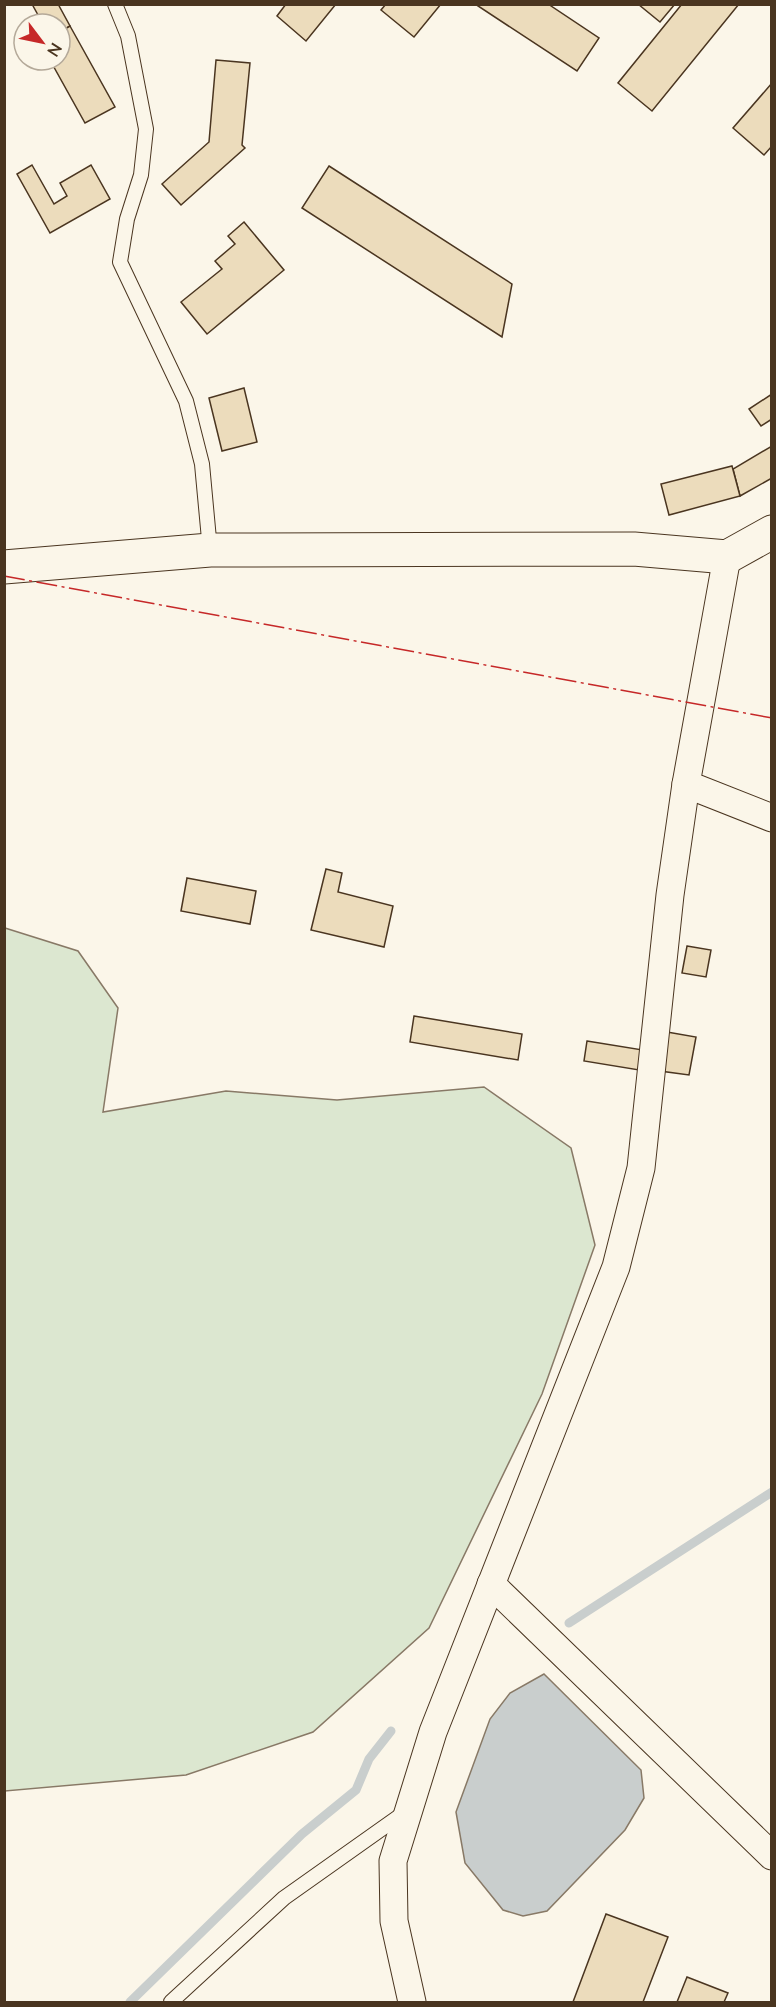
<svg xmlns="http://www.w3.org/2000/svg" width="776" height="2007" font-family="Lato,sans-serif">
  <rect width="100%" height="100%" fill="#fbf6e9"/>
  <polygon fill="#dce7d0" stroke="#887966" stroke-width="1.5" points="5,928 78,951 118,1008 103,1112 226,1091 337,1100 484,1087 571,1148 595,1245 542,1394 429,1628 313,1732 186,1775 5,1791"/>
  <polygon fill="#c9cecd" stroke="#887966" stroke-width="1.5" points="544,1674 641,1770 644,1798 625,1830 547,1911 523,1916 503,1910 465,1863 456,1812 490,1719 510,1693"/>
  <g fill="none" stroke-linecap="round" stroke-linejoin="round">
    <g stroke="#c9cecd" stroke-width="9">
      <polyline points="569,1623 772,1492"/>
      <polyline points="130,2002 302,1834 356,1790 369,1759 391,1731"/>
    </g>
  </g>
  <g fill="#ecdcbc" stroke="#4a3520" stroke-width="1.5">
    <polygon points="32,4 58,4 70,26 60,32 60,24 43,24"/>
    <polygon points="286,4 336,4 306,41 277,16"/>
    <polygon points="386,4 441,4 414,37 381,10"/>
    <polygon points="475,4 548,4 599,38 577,71"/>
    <polygon points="638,4 675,4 660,22"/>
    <polygon points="682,4 739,4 652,111 618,83"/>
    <polygon points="70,26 115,107 85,123 50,60 60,60 60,32"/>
    <polygon points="216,60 250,63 242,145 245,148 181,205 162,184 209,142"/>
    <polygon points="772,83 772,146 764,155 733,128"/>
    <polygon points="32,165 54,204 67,196 60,183 91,165 110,199 50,233 17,174"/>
    <polygon points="329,166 512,284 502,337 302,208"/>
    <polygon points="244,222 284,270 207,334 181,302 222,269 215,261 235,244 228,236"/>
    <polygon points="244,388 257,442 222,451 209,398"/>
    <polygon points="772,394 772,419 761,426 749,409"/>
    <polygon points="772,446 772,478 740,496 733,469"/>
    <polygon points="732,466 740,496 669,515 661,484"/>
    <polygon points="326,869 342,873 338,892 393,906 384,947 311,930"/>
    <polygon points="187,878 256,891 250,924 181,911"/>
    <polygon points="687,946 711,950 706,977 682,973"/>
    <polygon points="414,1016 522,1034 518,1060 410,1042"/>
    <polygon points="667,1032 696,1037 689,1075 660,1071"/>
    <polygon points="587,1041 643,1050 639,1070 584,1061"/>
    <polygon points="606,1914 668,1937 643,2002 573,2002"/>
    <polygon points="687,1977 728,1993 724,2002 677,2002"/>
  </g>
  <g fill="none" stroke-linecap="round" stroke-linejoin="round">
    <defs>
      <g id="lane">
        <polyline points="115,4 128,36 146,129 141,175 127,219 120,262 186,401 202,464 210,550"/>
        <polyline points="171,2002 284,1898 404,1813"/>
      </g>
      <g id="street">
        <polyline points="727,557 686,784 772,818"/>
        <polyline points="491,1584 772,1856"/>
        <polyline points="412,2002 394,1921 393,1861 433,1732 616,1267 641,1168 670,895 686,784"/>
      </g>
      <polyline id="secondary" points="4,567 210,550 634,549 727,557 772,532"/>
    </defs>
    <use href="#lane" stroke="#4a3520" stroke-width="16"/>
    <use href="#street" stroke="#4a3520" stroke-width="29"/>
    <use href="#secondary" stroke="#4a3520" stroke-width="35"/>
    <use href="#lane" stroke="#fbf6e9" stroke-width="14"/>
    <use href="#street" stroke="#fbf6e9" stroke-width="27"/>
    <use href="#secondary" stroke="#fbf6e9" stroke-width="33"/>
    <polyline stroke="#c62828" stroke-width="1.5" stroke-dasharray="21 4.5 3 4.5" stroke-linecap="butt" points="4,576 772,718"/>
  </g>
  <rect width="776" height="2007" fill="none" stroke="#4a3520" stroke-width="12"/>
  <g transform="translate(42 42) rotate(122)"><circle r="28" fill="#fbf6e9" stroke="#b4a999" stroke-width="1.5"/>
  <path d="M0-4.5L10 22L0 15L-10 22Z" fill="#c62828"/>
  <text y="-9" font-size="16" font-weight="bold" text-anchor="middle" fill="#4a3520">N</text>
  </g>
</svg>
